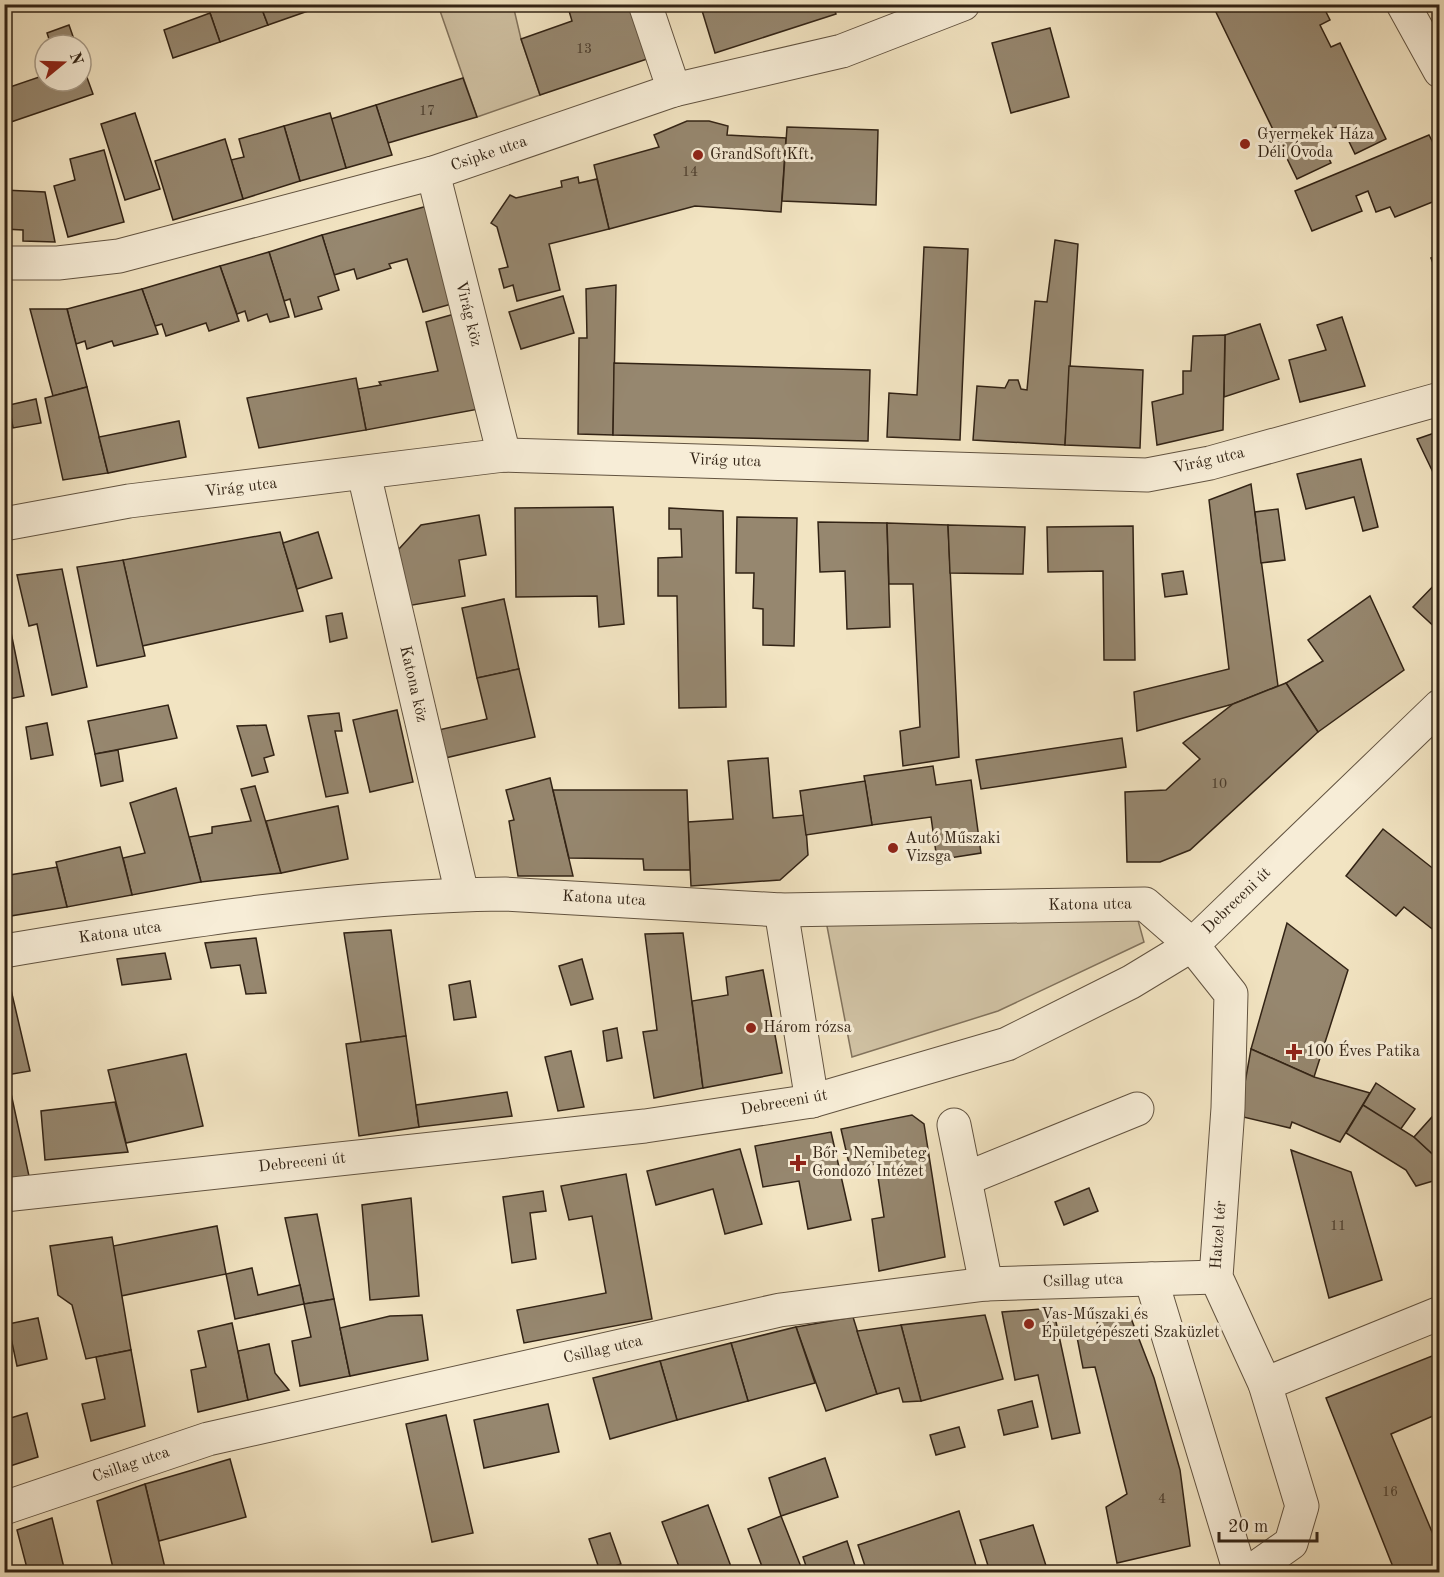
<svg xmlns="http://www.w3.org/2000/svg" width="1444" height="1577" font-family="'Old Standard TT',serif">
  <rect width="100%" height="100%" fill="#f2e4c2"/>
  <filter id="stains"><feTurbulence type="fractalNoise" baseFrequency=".00333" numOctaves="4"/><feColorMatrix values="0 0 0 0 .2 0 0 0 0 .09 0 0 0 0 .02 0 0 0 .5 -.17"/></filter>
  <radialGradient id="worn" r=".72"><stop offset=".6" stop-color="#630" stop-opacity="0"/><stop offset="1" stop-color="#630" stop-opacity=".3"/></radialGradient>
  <g fill="#d1c3a5" stroke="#82735d" stroke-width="1.5">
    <polygon points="438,5 513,5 521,39 540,95 477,117"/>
    <polygon points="1136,913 1144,942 998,1011 852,1057 826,921"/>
  </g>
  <g fill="#96876f" stroke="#322315" stroke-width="1.5">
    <polygon points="207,4 235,4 236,8 260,4 268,25 220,42"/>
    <polygon points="260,4 328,4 268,25"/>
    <polygon points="567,4 628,4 647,59 540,95 521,39 572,21"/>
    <polygon points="700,4 833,4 836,14 715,53"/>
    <polygon points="1212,4 1322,4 1330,20 1320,25 1331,47 1340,43 1386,139 1355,154 1341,125 1318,136 1331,163 1297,179"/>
    <polygon points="210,13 220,42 173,58 164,30"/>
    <polygon points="69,25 76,45 51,45 47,33"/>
    <polygon points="1050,28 1069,97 1011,113 992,43"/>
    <polygon points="81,61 93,94 8,123 4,113 4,89 45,75 45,81 81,81"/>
    <polygon points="463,78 477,117 388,143 376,105"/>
    <polygon points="376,105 392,155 346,168 331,119"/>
    <polygon points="135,113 160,189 125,200 101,124"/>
    <polygon points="330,113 346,168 300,181 284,126"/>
    <polygon points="687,121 709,121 728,126 727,135 786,138 781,212 695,206 609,229 594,165 659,147 654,135"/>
    <polygon points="284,126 300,181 243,199 231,160 244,157 239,139"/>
    <polygon points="787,127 878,130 876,205 782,201"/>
    <polygon points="1429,135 1440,156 1440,199 1395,217 1390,207 1376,212 1368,191 1356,196 1362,211 1312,231 1295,191"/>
    <polygon points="225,139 243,199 173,220 155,161"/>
    <polygon points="104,150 124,222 68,237 54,186 75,180 70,159"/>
    <polygon points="578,177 579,183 597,179 609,229 549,244 560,290 517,301 513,285 504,288 499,269 508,267 497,227 491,223 510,195 516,198 562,187 561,181"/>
    <polygon points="4,190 45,192 55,242 23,241 23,230 4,229"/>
    <polygon points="431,205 455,303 423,312 407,259 389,264 391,268 357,279 354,269 334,275 322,235"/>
    <polygon points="322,235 339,290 318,297 322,309 295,317 290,299 284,301 269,252"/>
    <polygon points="1055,240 1078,244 1065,445 973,440 977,386 1005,388 1009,380 1018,380 1021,389 1027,390 1035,301 1047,302"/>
    <polygon points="924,247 968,249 960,440 887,437 889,393 917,395"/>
    <polygon points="269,252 289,317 270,322 267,314 248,321 245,311 237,314 220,266"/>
    <polygon points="1440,255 1440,282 1431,258"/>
    <polygon points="220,266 239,321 209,331 206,323 166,336 162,324 155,326 142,289"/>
    <polygon points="616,285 613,435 578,434 579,338 587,338 586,289"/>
    <polygon points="142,289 158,334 114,346 112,341 87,349 85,341 76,344 67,309"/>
    <polygon points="563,296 574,333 521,349 509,312"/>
    <polygon points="30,309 67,309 87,387 53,396"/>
    <polygon points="458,313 479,409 366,430 358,389 381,385 379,382 438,371 426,322"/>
    <polygon points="1342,317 1365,386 1300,402 1289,360 1326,350 1317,325"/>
    <polygon points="1260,324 1279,379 1224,397 1225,335"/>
    <polygon points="1225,335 1223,430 1157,445 1152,402 1183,394 1183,371 1191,371 1193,336"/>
    <polygon points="614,363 870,370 868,441 613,435"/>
    <polygon points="1069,366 1143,370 1140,448 1065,445"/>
    <polygon points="356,378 366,430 259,448 247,398"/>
    <polygon points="87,387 108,473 63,480 45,398"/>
    <polygon points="36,399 41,423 13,428 9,405"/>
    <polygon points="179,421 186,457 108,473 99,437"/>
    <polygon points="1440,431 1440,487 1417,439"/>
    <polygon points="1361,459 1378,527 1363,531 1354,497 1306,509 1297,474"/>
    <polygon points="1251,484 1278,686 1233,704 1137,731 1134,692 1229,669 1209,500"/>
    <polygon points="613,507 624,624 599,627 597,596 516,597 515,508"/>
    <polygon points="669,508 723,511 726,707 679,708 677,596 658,596 658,558 682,557 681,529 669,529"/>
    <polygon points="1278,509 1285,560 1261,563 1255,512"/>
    <polygon points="479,515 486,555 459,560 465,596 407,606 398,550 421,525"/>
    <polygon points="737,517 797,518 794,646 763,645 763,609 753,608 754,573 736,573"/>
    <polygon points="818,522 887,523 890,627 847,629 845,571 820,572"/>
    <polygon points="887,523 948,525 959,757 903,766 900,731 920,727 913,584 889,584"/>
    <polygon points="948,525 1025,527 1023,574 950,573"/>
    <polygon points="1133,526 1135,660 1104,660 1103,571 1048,572 1047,527"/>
    <polygon points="280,532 303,611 142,646 123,560"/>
    <polygon points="318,532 332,578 297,589 283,543"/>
    <polygon points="123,560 145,656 97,666 77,567"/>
    <polygon points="62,569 87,687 52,695 37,624 29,626 17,575"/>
    <polygon points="1183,571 1187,594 1165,597 1162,574"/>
    <polygon points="1440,579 1440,632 1413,607"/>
    <polygon points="1370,596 1404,670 1318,732 1286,683 1323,661 1308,640"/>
    <polygon points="4,598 24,696 9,699 4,680"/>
    <polygon points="504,599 519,669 477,678 462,608"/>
    <polygon points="342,613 347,638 330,642 326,616"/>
    <polygon points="519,669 535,737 441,759 434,731 487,719 477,678"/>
    <polygon points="1286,683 1318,732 1190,850 1160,862 1127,862 1125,792 1166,790 1200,759 1183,743 1233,704"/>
    <polygon points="168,705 177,738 95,754 88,721"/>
    <polygon points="397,710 413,782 370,792 353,720"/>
    <polygon points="339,713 342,731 335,731 348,793 326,797 308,716"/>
    <polygon points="47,723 53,755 31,759 26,727"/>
    <polygon points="266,725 274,755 264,758 268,772 252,776 237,726"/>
    <polygon points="1122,738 1126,767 981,789 976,760"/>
    <polygon points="118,750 123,781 101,786 95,754"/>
    <polygon points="768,758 773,818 805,815 808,855 780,880 691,886 688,822 733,819 728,761"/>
    <polygon points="933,766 936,785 971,780 981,853 937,860 931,817 872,825 864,776"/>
    <polygon points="550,778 573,876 518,876 509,821 514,820 506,790"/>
    <polygon points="865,781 872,825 806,835 800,791"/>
    <polygon points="255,786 281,873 201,882 189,837 212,833 212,827 251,821 241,789"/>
    <polygon points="176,788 201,882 132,895 123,858 145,853 130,803"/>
    <polygon points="553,790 687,790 690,870 644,870 643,859 569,858"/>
    <polygon points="338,806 348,859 281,873 266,821"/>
    <polygon points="1383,829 1440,874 1440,935 1404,907 1396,916 1346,876"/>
    <polygon points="120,847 132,895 67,907 56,862"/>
    <polygon points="57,867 67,907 4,917 4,876"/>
    <polygon points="1287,923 1348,970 1314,1077 1251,1049"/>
    <polygon points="391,930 406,1036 361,1042 344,933"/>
    <polygon points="683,933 703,1088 654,1098 643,1032 657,1030 645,934"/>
    <polygon points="256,938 266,993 246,994 240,965 211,968 205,943"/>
    <polygon points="165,953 171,979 122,985 117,959"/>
    <polygon points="582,959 593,999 571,1005 559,966"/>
    <polygon points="763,970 782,1073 703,1088 692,1001 728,995 726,977"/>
    <polygon points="4,977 8,977 30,1071 7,1075 4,1063"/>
    <polygon points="470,981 476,1017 454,1020 449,985"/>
    <polygon points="617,1028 622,1058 607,1061 603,1031"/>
    <polygon points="406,1036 419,1127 359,1136 346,1044"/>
    <polygon points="1251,1049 1314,1077 1370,1093 1340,1142 1292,1122 1290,1128 1239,1116"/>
    <polygon points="571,1051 584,1107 558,1111 545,1057"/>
    <polygon points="186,1054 203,1126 126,1143 108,1070"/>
    <polygon points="7,1075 29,1176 4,1179 4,1076"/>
    <polygon points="1376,1083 1415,1109 1400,1130 1363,1105"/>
    <polygon points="507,1092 512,1116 419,1127 416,1105"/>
    <polygon points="115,1102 128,1152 45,1160 41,1111"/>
    <polygon points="1363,1105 1414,1137 1440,1161 1440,1179 1416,1186 1406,1170 1346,1133"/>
    <polygon points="1440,1108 1440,1161 1414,1137"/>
    <polygon points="912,1115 924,1124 945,1257 879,1271 872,1219 884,1217 876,1164 850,1168 841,1129"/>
    <polygon points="831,1132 851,1220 808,1229 799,1181 763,1187 755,1146"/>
    <polygon points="740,1149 762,1224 725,1234 713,1189 656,1205 647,1171"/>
    <polygon points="1291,1150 1351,1172 1382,1280 1329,1298"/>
    <polygon points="626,1174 652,1319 524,1343 517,1310 606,1293 592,1216 569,1220 561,1186"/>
    <polygon points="1089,1188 1098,1211 1064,1225 1055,1202"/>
    <polygon points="543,1191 546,1211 530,1213 536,1259 512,1263 503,1197"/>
    <polygon points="411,1198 419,1296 370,1300 362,1205"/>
    <polygon points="317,1214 334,1299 304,1304 285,1218"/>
    <polygon points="217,1226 226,1274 121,1296 113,1246"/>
    <polygon points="112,1237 131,1350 86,1359 72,1305 58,1295 50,1246"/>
    <polygon points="252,1268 258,1295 300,1285 304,1304 235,1319 226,1274"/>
    <polygon points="334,1299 350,1376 300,1386 292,1341 311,1337 304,1304"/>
    <polygon points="1053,1308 1080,1433 1052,1439 1038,1375 1015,1380 1002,1312"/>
    <polygon points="1095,1312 1129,1313 1154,1378 1180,1470 1190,1546 1117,1563 1106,1507 1127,1494 1095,1367 1083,1368 1076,1332 1099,1331"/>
    <polygon points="422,1315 428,1360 350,1376 340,1328 390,1316"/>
    <polygon points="985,1315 1003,1379 921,1401 901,1325"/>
    <polygon points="853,1317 877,1394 826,1411 796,1327"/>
    <polygon points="38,1318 47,1359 17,1366 8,1324"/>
    <polygon points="232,1323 248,1400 198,1412 191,1370 206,1367 198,1331"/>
    <polygon points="901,1325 921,1401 903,1402 899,1388 877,1394 857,1331"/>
    <polygon points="796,1327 815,1383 748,1401 731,1343"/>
    <polygon points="731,1343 748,1401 677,1420 660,1361"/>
    <polygon points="269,1344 275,1373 289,1390 248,1400 238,1351"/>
    <polygon points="131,1350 145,1426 91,1441 82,1404 105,1399 96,1357"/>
    <polygon points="1437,1354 1440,1413 1391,1434 1440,1551 1440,1569 1395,1572 1326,1398"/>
    <polygon points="660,1361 677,1420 610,1439 593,1378"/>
    <polygon points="1032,1401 1038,1427 1004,1435 998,1410"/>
    <polygon points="548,1404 559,1452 484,1468 474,1420"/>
    <polygon points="27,1413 38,1457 4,1468 4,1420"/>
    <polygon points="446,1415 473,1533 432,1542 406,1424"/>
    <polygon points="959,1427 965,1447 936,1455 930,1435"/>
    <polygon points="825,1458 838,1497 781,1516 769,1478"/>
    <polygon points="230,1459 246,1517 159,1541 145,1484"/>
    <polygon points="145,1484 166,1572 114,1572 97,1501"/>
    <polygon points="708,1505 733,1572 681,1572 662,1522"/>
    <polygon points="959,1511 978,1572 867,1572 858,1545"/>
    <polygon points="781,1516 803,1572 764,1572 748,1529"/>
    <polygon points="52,1518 65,1572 28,1572 17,1530"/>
    <polygon points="1033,1525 1048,1572 990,1572 980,1540"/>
    <polygon points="610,1533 621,1564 600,1571 589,1539"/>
    <polygon points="847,1541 857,1572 808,1572 803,1557"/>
  </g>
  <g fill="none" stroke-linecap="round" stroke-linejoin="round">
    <defs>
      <g id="minor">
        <polyline points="645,4 674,90"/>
        <polyline points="1403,4 1440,71"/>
        <polyline points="433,173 504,455"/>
        <polyline points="4,263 58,263 119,256 433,173 674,90 842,51 963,4"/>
        <polyline points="364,474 462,894"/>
        <polyline points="4,524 129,501 504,455 1147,475 1210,463 1440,399"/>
        <polyline points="781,910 812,1101"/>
        <path d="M 4,951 C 170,923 337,896 505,894 L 781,910 L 1145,904 L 1192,945 L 1231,994 L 1228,1108 L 1216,1277 L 1265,1384 L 1302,1506 L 1291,1543 L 1250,1572"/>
        <polyline points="954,1125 986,1284"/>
        <polyline points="965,1179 1137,1109"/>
        <polyline points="4,1195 645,1126 812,1101 1007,1044 1131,982 1192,945 1440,706"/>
        <polyline points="1151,1279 1240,1572"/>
        <polyline points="1265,1384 1440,1313"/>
        <polyline points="4,1508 208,1439 780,1310 986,1284 1216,1277"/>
      </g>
    </defs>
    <use href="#minor" stroke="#625340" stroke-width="35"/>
    <use href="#minor" stroke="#f7edd7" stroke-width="33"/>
  </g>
  <g fill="#8f2418" stroke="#f7edd7" stroke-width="2">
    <circle cx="1245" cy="144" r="6"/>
    <circle cx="698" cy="155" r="6"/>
    <circle cx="893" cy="848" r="6"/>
    <circle cx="751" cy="1028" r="6"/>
    <path d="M1291 1043h6v6h6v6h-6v6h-6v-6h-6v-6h6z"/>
    <path d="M795 1154h6v6h6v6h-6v6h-6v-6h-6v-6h6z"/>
    <circle cx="1029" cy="1324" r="6"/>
  </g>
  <g text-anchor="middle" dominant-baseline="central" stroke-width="6" stroke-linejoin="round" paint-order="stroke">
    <g font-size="14" fill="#4b3c2c">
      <text x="584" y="49">13</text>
      <text x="427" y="111">17</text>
      <text x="690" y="172">14</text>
      <text x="1219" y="784">10</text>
      <text x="1338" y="1226">11</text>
      <text x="1390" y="1492">16</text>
      <text x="1162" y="1499">4</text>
    </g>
    <g font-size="16" fill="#322315" stroke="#f7edd7" text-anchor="start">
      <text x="1257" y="135">Gyermekek Háza<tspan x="1257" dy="18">Déli Óvoda</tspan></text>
      <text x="710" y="155">GrandSoft Kft.</text>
      <text x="905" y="839">Autó Műszaki<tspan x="905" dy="18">Vizsga</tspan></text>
      <text x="763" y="1028">Három rózsa</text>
      <text x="1306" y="1052">100 Éves Patika</text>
      <text x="812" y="1154">Bőr - Nemibeteg<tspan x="812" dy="18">Gondozó Intézet</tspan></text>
      <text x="1041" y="1315">Vas-Műszaki és<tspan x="1041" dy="18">Épületgépészeti Szaküzlet</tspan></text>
    </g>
    <g font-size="16" fill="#322315" stroke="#f7edd7">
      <text transform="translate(489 154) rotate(-19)">Csipke utca</text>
      <text transform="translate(468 314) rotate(76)">Virág köz</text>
      <text transform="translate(725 461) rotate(2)">Virág utca</text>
      <text transform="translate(1209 461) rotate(-13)">Virág utca</text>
      <text transform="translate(241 488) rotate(-7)">Virág utca</text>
      <text transform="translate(413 684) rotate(77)">Katona köz</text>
      <text transform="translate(604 899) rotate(3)">Katona utca</text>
      <text transform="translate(1237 901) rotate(-44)">Debreceni út</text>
      <text transform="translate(1090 905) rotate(-1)">Katona utca</text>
      <text transform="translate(120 933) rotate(-8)">Katona utca</text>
      <text transform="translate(784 1103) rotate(-10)">Debreceni út</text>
      <text transform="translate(302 1163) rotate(-6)">Debreceni út</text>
      <text transform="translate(1219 1235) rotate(-86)">Hatzel tér</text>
      <text transform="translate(1083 1281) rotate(-2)">Csillag utca</text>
      <text transform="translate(603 1350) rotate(-13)">Csillag utca</text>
      <text transform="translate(131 1465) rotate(-19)">Csillag utca</text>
    </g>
  </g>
  <rect width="1444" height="1577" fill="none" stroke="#f2e4c2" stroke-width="24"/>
  <rect x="6" y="6" width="1432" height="1565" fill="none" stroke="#322315" stroke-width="3"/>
  <rect x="12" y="12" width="1420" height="1553" fill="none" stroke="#322315" stroke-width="1.5"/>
  <g transform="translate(63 63) rotate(71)"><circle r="28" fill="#f7edd7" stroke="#a89c89" stroke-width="1.5"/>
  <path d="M0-4.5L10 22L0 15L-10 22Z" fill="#8f2418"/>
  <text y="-9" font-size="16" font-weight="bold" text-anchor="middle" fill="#322315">N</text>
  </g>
  <path d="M1219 1532v9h98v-9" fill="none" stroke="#322315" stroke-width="3"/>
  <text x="1228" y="1532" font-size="18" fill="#322315" stroke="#f7edd7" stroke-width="4.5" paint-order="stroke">20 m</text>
  <rect width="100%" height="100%" filter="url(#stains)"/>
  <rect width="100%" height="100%" fill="url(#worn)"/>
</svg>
